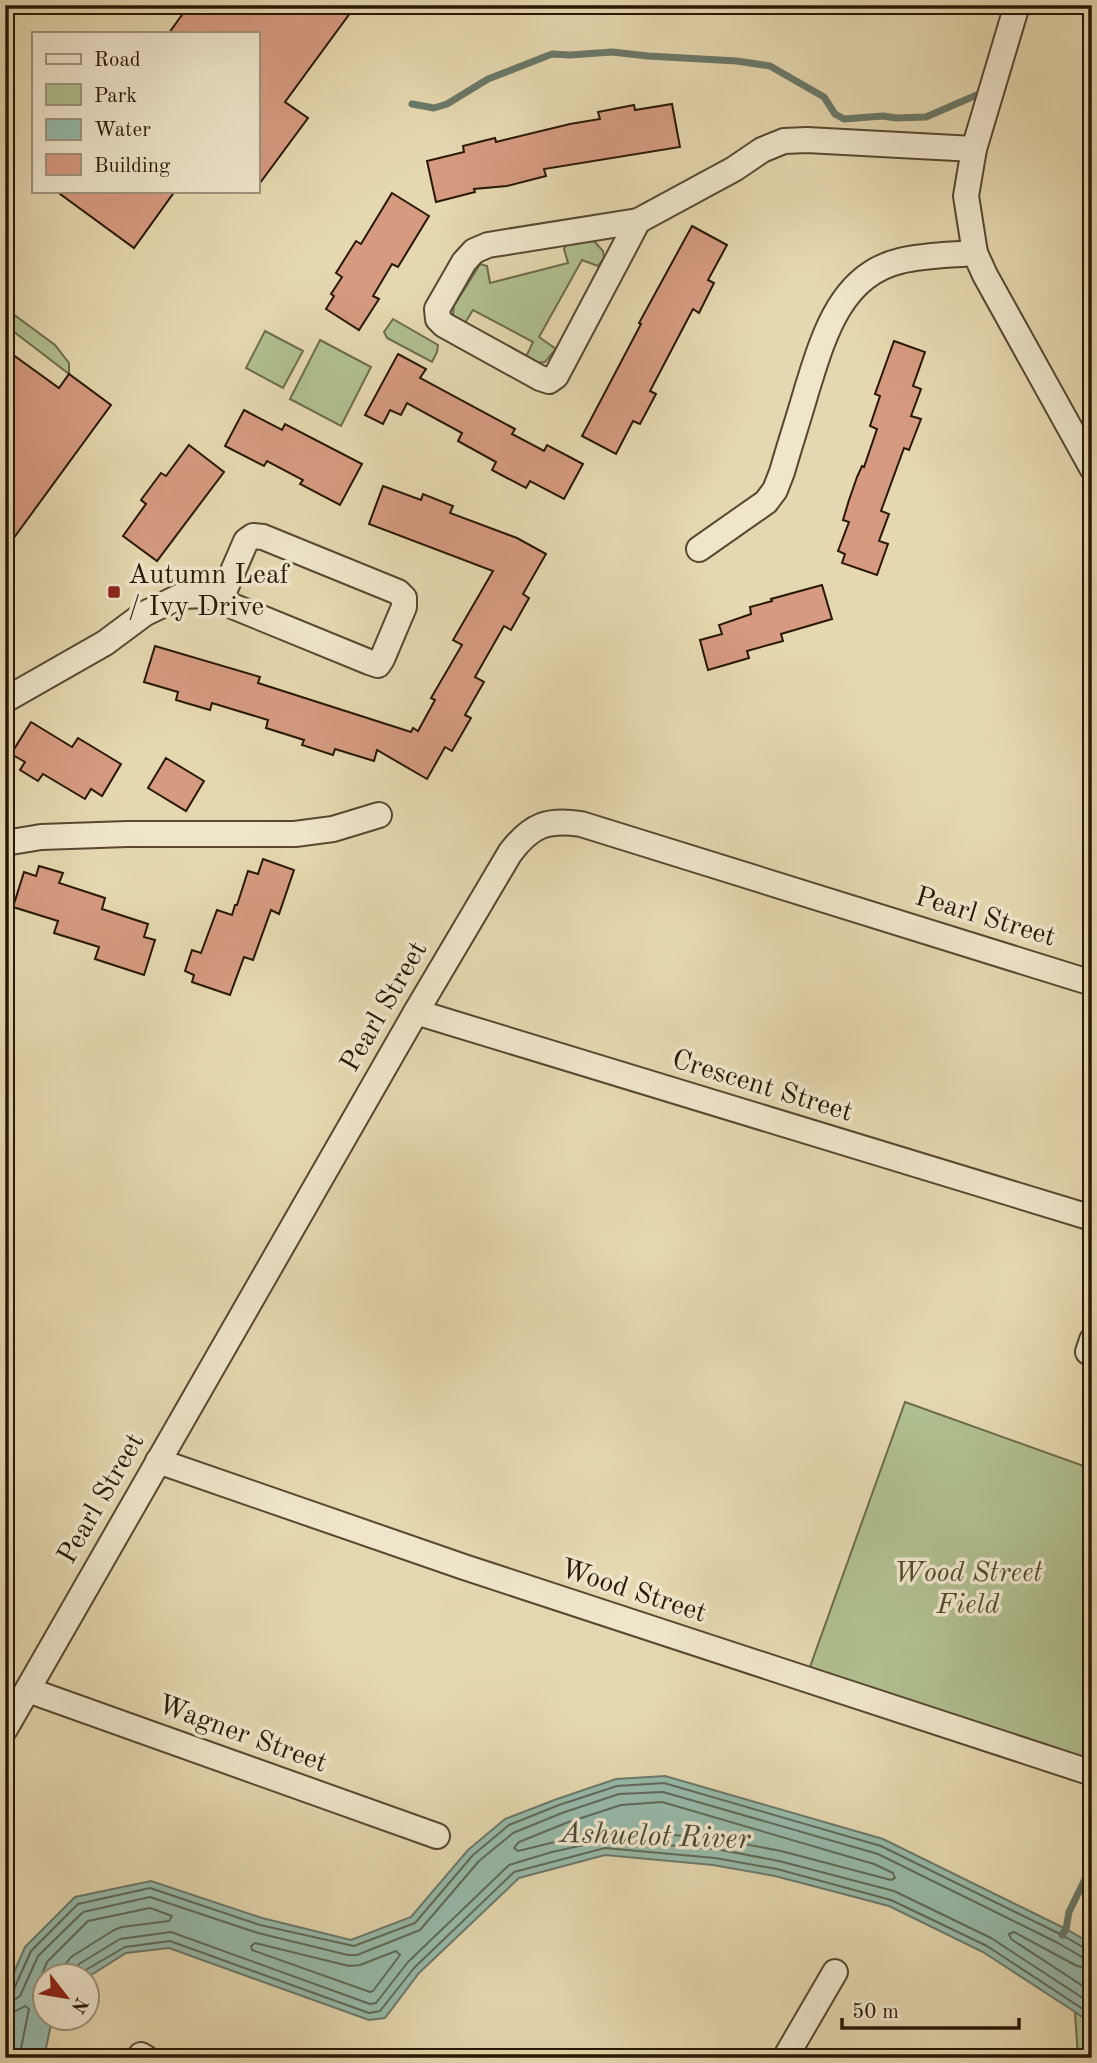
<svg xmlns="http://www.w3.org/2000/svg" width="1097" height="2063" font-family="'Old Standard TT',serif">
  <rect width="100%" height="100%" fill="#e5d7af"/>
  <filter id="stains"><feTurbulence type="fractalNoise" baseFrequency=".00286" numOctaves="4"/><feColorMatrix values="0 0 0 0 .2 0 0 0 0 .09 0 0 0 0 .02 0 0 0 .5 -.17"/></filter>
  <radialGradient id="worn" r=".72"><stop offset=".6" stop-color="#630" stop-opacity="0"/><stop offset="1" stop-color="#630" stop-opacity=".3"/></radialGradient>
  <g fill="#b0bf8f" stroke="#6c6c4a" stroke-width="2">
    <polygon points="593,240 603,251 604,258 598,266 582,260 539,337 556,349 545,362 535,363 526,357 533,342 473,310 465,323 455,321 453,314 454,306 480,264 487,266 490,283 568,263 564,249 567,243"/>
    <polygon points="5,308 55,345 69,363 69,374 5,325"/>
    <polygon points="393,319 438,345 437,352 432,362 387,338 384,332"/>
    <polygon points="265,331 303,351 283,388 246,368"/>
    <polygon points="320,340 371,367 341,426 290,399"/>
    <polygon points="905,1402 1092,1469 1092,1768 810,1667"/>
    <polygon points="1075,2012 1092,2023 1092,2058 1078,2058"/>
  </g>
  <polygon fill="#96baab" stroke="#6a7969" stroke-width="2" points="665,1776 883,1839 1066,1929 1092,1944 1092,2023 983,1952 889,1906 775,1876 713,1865 605,1855 519,1878 419,1973 385,2018 369,2020 169,1948 126,1953 88,1977 88,1976 46,1976 46,2018 56,2018 51,2024 44,2058 5,2058 5,1993 25,1947 75,1897 151,1881 262,1918 351,1940 411,1917 468,1850 505,1819 557,1799 616,1779"/>
  <g fill="none" stroke-linecap="round" stroke-linejoin="round">
    <g stroke="#5f6958" stroke-width="2">
      <polygon points="662,1802 874,1864 893,1873 895,1878 891,1880 781,1851 718,1839 608,1829 518,1851 514,1848 519,1842 566,1823 621,1805"/>
      <polygon points="255,1943 349,1966 360,1965 396,1951 400,1955 373,1991 370,1992 252,1950 251,1946"/>
      <polyline points="1092,1969 1077,1966 1014,1932 1009,1934 1011,1939 1092,1992"/>
      <polyline points="72,1976 79,1964 120,1939 171,1932 370,2004 376,2003 408,1962 509,1865 552,1852 606,1840 716,1849 779,1861 894,1891 991,1938 1092,2004"/>
      <polyline points="81,1976 84,1971 125,1947 170,1941 369,2013 380,2011 414,1968 514,1872 605,1848 715,1858 777,1869 891,1900 987,1946 1092,2015"/>
      <polyline points="5,1993 11,1992 14,1989 31,1951 78,1904 150,1888 260,1925 354,1946 415,1923 473,1855 509,1825 559,1805 617,1786 664,1783 881,1846 1062,1935 1086,1949 1092,1950"/>
      <polyline points="46,1994 37,1999 33,1996 47,1962 88,1921 150,1908 172,1916 169,1921 122,1927 114,1930 71,1957 64,1966 61,1976"/>
      <polyline points="5,2002 13,2001 20,1996 38,1956 83,1912 150,1897 258,1933 348,1955 357,1955 420,1930 479,1861 513,1833 562,1813 619,1794 663,1792 878,1854 1058,1943 1082,1957 1092,1958"/>
      <polyline points="5,2012 16,2011 25,2006 29,2009 19,2058"/>
    </g>
    <g stroke="#6a7969" stroke-width="7">
      <polyline points="412,104 434,108 447,104 488,79 552,54 570,55 612,52 648,56 737,61 770,66 824,97 835,114 844,119 883,116 896,118 926,117 979,94"/>
      <polyline points="1062,1935 1066,1929 1069,1912 1092,1865"/>
    </g>
  </g>
  <g fill="#d59a80" stroke="#281805" stroke-width="2">
    <polygon points="189,5 356,5 285,102 308,118 257,187 257,33 169,33"/>
    <polygon points="672,104 680,147 544,169 546,176 507,186 474,189 475,192 436,202 427,161 464,152 463,146 495,138 496,142 570,124 600,119 598,112 634,105 635,110"/>
    <polygon points="56,191 175,191 134,248"/>
    <polygon points="392,193 429,216 398,267 392,264 373,296 379,299 359,330 326,309 334,296 331,294 342,277 336,273 356,241 361,244"/>
    <polygon points="692,226 727,245 708,280 714,283 699,313 693,309 650,391 656,394 640,424 633,421 616,454 582,436 641,324 639,323"/>
    <polygon points="894,341 925,352 913,386 921,389 911,416 921,419 909,450 904,448 881,511 889,514 879,541 888,544 877,575 842,563 845,554 838,551 849,522 843,520 849,500 857,477 862,466 864,467 877,429 870,426 880,396 875,394"/>
    <polygon points="5,349 59,388 69,374 111,405 5,550"/>
    <polygon points="398,354 426,369 420,378 515,429 512,434 544,451 547,445 583,464 564,499 530,481 526,488 492,470 496,462 458,441 462,433 407,403 401,415 390,410 383,424 365,415"/>
    <polygon points="244,410 282,430 285,424 362,464 340,505 300,484 303,480 267,461 264,466 225,446"/>
    <polygon points="189,445 224,472 157,561 123,536 146,504 141,500 161,473 166,476"/>
    <polygon points="383,486 421,500 423,494 453,506 450,513 517,538 546,554 523,594 529,598 511,630 504,626 475,677 484,682 465,715 471,718 452,751 445,747 427,779 377,750 374,761 335,749 333,755 302,745 304,740 266,728 268,720 212,703 210,710 176,700 178,692 144,682 155,646 260,677 258,683 283,691 411,732 413,728 418,731 435,700 431,698 462,645 453,640 493,571 369,524"/>
    <polygon points="822,585 832,619 781,634 783,641 747,651 749,658 708,670 700,640 722,634 719,625 751,614 750,607 772,601 771,599"/>
    <polygon points="31,722 72,747 78,738 121,764 102,796 91,789 85,799 43,774 38,781 20,770 25,762 11,754"/>
    <polygon points="166,758 204,781 186,811 148,788"/>
    <polygon points="263,859 294,870 279,914 271,910 253,960 244,957 230,995 192,982 194,975 185,971 192,950 201,953 217,910 232,915 235,905 237,905 248,871 258,874"/>
    <polygon points="39,866 63,873 59,883 105,898 102,909 148,924 144,937 155,940 144,975 95,959 99,947 54,933 58,921 13,907 24,872 36,876"/>
  </g>
  <g fill="none" stroke-linecap="round" stroke-linejoin="round">
    <defs>
      <g id="minor">
        <polyline points="1017,5 974,149 966,196 975,253 985,275 1092,468"/>
        <polygon points="638,221 556,376 549,381 540,378 444,325 438,319 437,309 464,262 474,251 488,245"/>
        <polyline points="638,221 734,169 762,150 784,141 807,140 974,149"/>
        <path d="M 699,549 L 766,502 L 775,490 L 782,472 C 790,444 799,417 807,389 C 823,338 840,275 900,261 C 924,255 951,255 975,253"/>
        <polyline points="5,700 105,643 144,614 181,596 207,595 220,601 369,662 378,665 382,659 404,607 404,598 398,592 263,537 253,536 246,541 220,601"/>
        <polyline points="5,843 41,837 127,834 295,834 333,829 379,815"/>
        <polyline points="416,1012 1092,1218"/>
        <polyline points="1088,1352 1092,1340"/>
        <polyline points="158,1461 464,1567 1092,1773"/>
        <polyline points="28,1690 437,1836"/>
        <path d="M 5,1729 L 416,1012 L 510,853 C 531,825 547,819 581,824 L 1092,983"/>
        <polyline points="141,2055 146,2058"/>
        <polyline points="785,2058 835,1972"/>
      </g>
    </defs>
    <use href="#minor" stroke="#574830" stroke-width="28"/>
    <use href="#minor" stroke="#eee5cb" stroke-width="24"/>
  </g>
  <rect fill="#8f2418" stroke="#eee5cb" stroke-width="2.5" x="107" y="585" width="14" height="14" rx="3.5"/>
  <g text-anchor="middle" dominant-baseline="central" stroke-width="7" stroke-linejoin="round" paint-order="stroke">
    <g font-size="28" fill="#281805" stroke="#eee5cb" text-anchor="start">
      <text x="128" y="576">Autumn Leaf<tspan x="128" dy="32">/ Ivy Drive</tspan></text>
    </g>
    <g font-size="28" fill="#281805" stroke="#eee5cb">
      <text transform="translate(985 918) rotate(17)">Pearl Street</text>
      <text transform="translate(385 1007) rotate(-60)">Pearl Street</text>
      <text transform="translate(762 1087) rotate(17)">Crescent Street</text>
      <text transform="translate(102 1499) rotate(-60)">Pearl Street</text>
      <text transform="translate(633 1592) rotate(18)">Wood Street</text>
      <text transform="translate(242 1735) rotate(20)">Wagner Street</text>
    </g>
    <g font-size="28" font-style="italic" fill="#514a2e" stroke="#eee5cb">
      <text x="968" y="1574">Wood Street<tspan x="968" dy="32">Field</tspan></text>
    </g>
    <g font-size="30" font-style="italic" fill="#494937" stroke="#eee5cb">
      <text transform="translate(655 1837) rotate(2)">Ashuelot River</text>
    </g>
  </g>
  <rect width="1097" height="2063" fill="none" stroke="#e5d7af" stroke-width="28"/>
  <rect x="7" y="7" width="1083" height="2049" fill="none" stroke="#281805" stroke-width="3.5"/>
  <rect x="14" y="14" width="1069" height="2035" fill="none" stroke="#281805" stroke-width="2"/>
  <rect x="32" y="32" width="228" height="161" fill="#eee5cb" stroke="#9f937c" stroke-width="2"/>
  <rect x="46" y="54" width="35" height="10" fill="#eee5cb" stroke="#9f937c" stroke-width="2"/>
  <text x="94" y="66" font-size="21" fill="#281805">Road</text>
  <rect x="46" y="84" width="35" height="21" fill="#b0bf8f" stroke="#9f937c" stroke-width="2"/>
  <text x="94" y="102" font-size="21" fill="#281805">Park</text>
  <rect x="46" y="119" width="35" height="21" fill="#96baab" stroke="#9f937c" stroke-width="2"/>
  <text x="94" y="136" font-size="21" fill="#281805">Water</text>
  <rect x="46" y="154" width="35" height="21" fill="#d59a80" stroke="#9f937c" stroke-width="2"/>
  <text x="94" y="172" font-size="21" fill="#281805">Building</text>
  <g transform="translate(66 1997) rotate(121)"><circle r="33" fill="#eee5cb" stroke="#9f937c" stroke-width="2"/>
  <path d="M0-5L12 26L0 18L-12 26Z" fill="#8f2418"/>
  <text y="-10" font-size="19" font-weight="bold" text-anchor="middle" fill="#281805">N</text>
  </g>
  <path d="M842 2018v10h177v-10" fill="none" stroke="#281805" stroke-width="3.5"/>
  <text x="852" y="2018" font-size="21" fill="#281805" stroke="#eee5cb" stroke-width="5" paint-order="stroke">50 m</text>
  <rect width="100%" height="100%" filter="url(#stains)"/>
  <rect width="100%" height="100%" fill="url(#worn)"/>
</svg>
